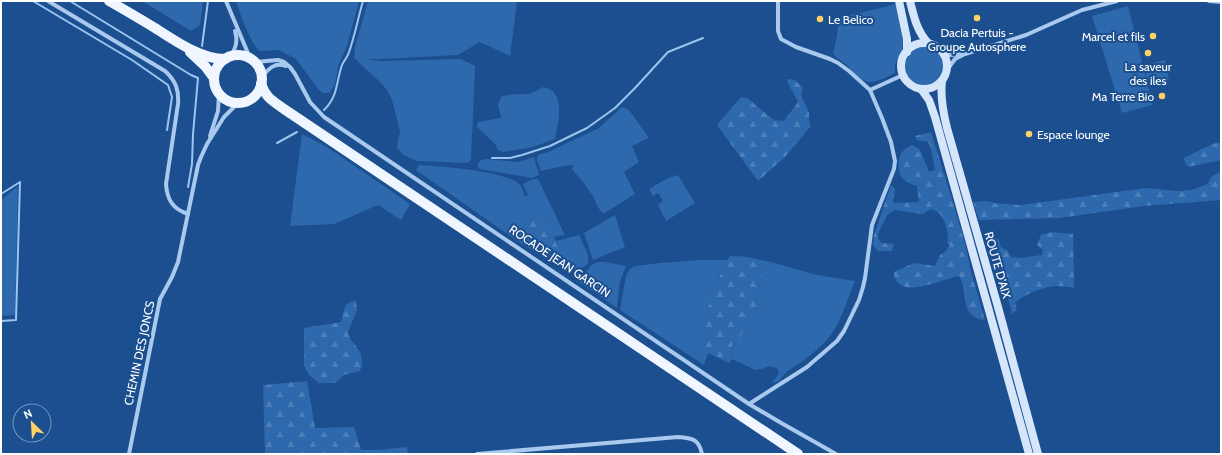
<svg xmlns="http://www.w3.org/2000/svg" width="1222" height="455" font-family="Cabin,sans-serif">
  <defs>
    <pattern id="forest-firs" width="22" height="20" patternUnits="userSpaceOnUse"><rect width="22" height="20" fill="#2e69ad"/><path d="M5 1l3.5 6h-7zM16 11l3.5 6h-7z" fill="#4d80b9"/></pattern>
  </defs>
  <rect width="100%" height="100%" fill="#1b4f8f"/>
  <g fill="#2e69ad">
    <polygon points="142,1 203,1 200,25 191,31"/>
    <path d="M 236,1 L 359,1 L 347,46 L 338,66 L 335,85 L 329,93 L 323,93 L 319,90 L 296,59 L 279,50 L 259,51 C 249,39 241,16 236,1 Z"/>
    <polygon points="368,1 517,1 510,56 480,42 458,55 381,59 366,59 382,61 461,59 475,66 471,160 467,163 417,161 403,155 397,147 400,131 392,100 387,90 381,83 354,58 355,47"/>
    <path d="M 896,4 L 901,26 L 903,41 L 902,51 L 895,64 L 895,73 C 887,77 873,85 865,81 C 858,78 853,71 848,66 C 843,61 837,59 833,54 L 837,36 L 839,18 Z"/>
    <polygon points="1128,6 1148,86 1144,65 1165,60 1169,81 1148,86 1153,105 1122,113 1092,16"/>
    <circle cx="924" cy="66" r="19"/>
    <path d="M 543,87 C 567,91 558,123 555,139 L 533,147 L 503,152 L 498,150 L 495,144 L 477,127 L 478,122 L 501,118 L 498,105 L 501,97 C 511,93 518,95 528,94 C 533,93 538,90 543,87 Z"/>
    <polygon points="622,107 629,110 649,138 632,146 639,162 624,172 635,194 603,214 597,206 594,198 586,186 572,169 573,166 573,165 563,166 541,171 537,160 538,155 548,152 599,128"/>
    <polygon points="302,134 327,147 410,204 401,220 378,205 334,224 290,226"/>
    <polygon points="534,157 539,175 532,178 480,169 477,165 481,160 487,159 518,162"/>
    <path d="M 419,165 C 439,166 508,171 520,185 C 523,188 524,193 525,197 L 528,195 L 523,184 L 533,179 L 538,179 L 565,235 L 553,237 L 538,212 L 513,238 L 416,170 Z"/>
    <polygon points="678,175 695,203 666,221 658,205 663,201 658,193 653,196 649,189 668,178"/>
    <polygon points="18,186 15,315 1,316 1,200"/>
    <polygon points="615,215 625,247 593,260 584,233"/>
    <path d="M 579,235 L 588,254 L 588,263 C 581,270 576,271 567,269 C 560,261 558,252 556,241 Z"/>
    <polygon points="698,260 728,260 719,276 711,300 704,330 708,353 704,365 620,310 626,275 631,268 636,266 660,263"/>
    <path d="M 598,262 L 606,262 L 626,266 L 620,281 L 617,308 L 576,280 C 578,279 582,277 584,275 C 590,269 588,265 598,262 Z"/>
    <path d="M 771,262 L 817,275 L 855,281 C 847,300 840,327 825,342 C 819,348 812,354 804,360 C 794,368 787,369 779,381 L 772,383 L 779,373 L 777,368 L 769,366 L 762,369 L 755,370 L 732,359 L 731,349 L 755,314 L 757,295 L 764,268 Z"/>
  </g>
  <g fill="url(#forest-firs)">
    <path d="M 787,79 L 795,80 L 803,88 C 798,97 807,104 809,113 C 809,118 809,122 811,126 L 785,157 L 758,181 L 717,125 L 741,97 L 747,98 L 774,120 L 784,121 L 798,102 C 795,94 788,87 787,79 Z"/>
    <path d="M 931,132 L 955,209 L 966,247 L 971,272 L 985,320 C 958,317 969,292 959,276 C 946,279 919,290 906,287 C 899,286 893,279 894,272 L 914,263 L 935,266 L 940,255 L 945,252 L 950,245 L 947,243 C 950,236 945,220 940,214 C 938,212 934,210 931,209 L 923,214 L 895,210 L 888,214 L 880,229 L 878,235 L 878,239 L 882,243 L 894,244 L 892,251 L 878,251 L 873,245 L 874,235 L 891,185 L 895,189 L 893,203 L 919,202 L 917,186 C 912,184 907,183 903,179 C 898,174 897,161 901,154 C 903,150 909,146 913,145 L 920,150 L 929,172 L 935,170 L 931,148 L 928,142 L 917,140 L 915,136 Z"/>
    <polygon points="1221,142 1221,160 1188,167 1183,158 1213,144"/>
    <polygon points="1221,171 1221,200 1144,206 1059,218 979,220 973,202 986,201 994,203 1021,205 1146,188 1178,191 1191,190 1203,186 1208,183 1211,177"/>
    <polygon points="539,211 556,241 562,263 558,267 513,238"/>
    <path d="M 1052,232 L 1073,234 L 1074,288 C 1069,287 1063,286 1058,286 C 1046,286 1024,294 1015,303 L 1017,310 L 1012,314 L 993,236 L 999,240 L 1001,247 L 1008,251 L 1011,257 L 1020,258 L 1042,255 L 1043,250 L 1037,245 L 1041,235 Z"/>
    <path d="M 730,256 L 747,257 L 771,262 L 764,268 L 757,295 L 755,314 L 739,338 L 733,345 L 731,349 L 732,359 L 729,363 L 708,353 C 706,346 703,337 704,329 C 707,306 718,275 730,256 Z"/>
    <polygon points="356,301 357,310 348,332 351,340 356,346 361,354 362,365 360,371 344,375 335,383 319,383 309,375 304,366 304,328 341,322 345,306 350,302"/>
    <polygon points="307,381 315,428 354,427 361,450 378,450 407,447 408,454 265,454 263,385"/>
  </g>
  <g fill="none" stroke-linecap="round" stroke-linejoin="round">
    <g stroke="#9cc4f0" stroke-width="2">
      <polyline points="33,1 132,60 168,85 172,97 167,130"/>
      <polyline points="70,1 191,75 198,78 193,134 192,164 188,187"/>
      <polyline points="202,46 208,1"/>
      <path d="M 324,110 C 338,97 336,82 342,65 C 344,61 348,56 349,52 C 355,35 358,18 363,1"/>
      <polyline points="277,143 297,132"/>
      <polyline points="492,158 510,158 522,155 550,146 587,128 615,108 635,88 668,52 703,38"/>
      <polyline points="1,194 20,182 16,320 1,321"/>
    </g>
    <g stroke="#a9c9ee" stroke-width="4">
      <path d="M 48,1 L 165,71 C 176,81 179,90 178,104 L 166,184 C 167,200 173,209 188,214"/>
      <polyline points="226,1 250,58"/>
      <polyline points="1209,1 1221,2"/>
      <polyline points="941,51 949,55 965,54 1026,35 1082,10 1117,1"/>
      <path d="M 231,56 C 236,47 238,41 235,31"/>
      <polyline points="255,62 278,60 284,62 290,67 295,74 310,102 324,117 749,404 783,424 836,454"/>
      <polyline points="947,70 955,59 963,55"/>
      <path d="M 262,77 C 269,68 275,62 286,66"/>
      <polyline points="870,90 903,75"/>
      <polyline points="210,136 218,111 219,93"/>
      <polyline points="749,404 807,367 837,341 844,331 859,300 863,287 865,278 872,225 894,169 895,161 891,142 882,118 870,90 849,71 838,63 830,59 796,47 781,39 778,31 778,1"/>
      <polyline points="129,454 160,299 172,277 178,262 198,165 201,157 207,144 224,117 239,102"/>
      <path d="M 477,454 L 678,437 C 692,438 699,439 702,454"/>
    </g>
    <g stroke="#d6e6fa" stroke-width="8">
      <polyline points="899,1 907,39 907,52"/>
      <path d="M 910,1 C 914,17 917,32 929,44"/>
      <circle cx="924" cy="66" r="23"/>
      <path d="M 942,81 C 940,97 943,112 947,128 L 998,307 L 1038,454"/>
      <polyline points="921,89 929,100 935,117 1029,454"/>
    </g>
    <g stroke="#f0f6ff" stroke-width="10">
      <path d="M 109,1 C 125,10 140,19 155,28 C 175,41 201,59 225,59"/>
      <polyline points="190,52 205,66 214,78"/>
      <circle cx="238" cy="79" r="24"/>
      <path d="M 261,84 C 266,98 273,101 284,109 L 798,454"/>
    </g>
  </g>
  <g fill="#ffd166" stroke="#1b4f8f" stroke-width="1.5">
    <circle cx="977" cy="18" r="4"/>
    <circle cx="820" cy="19" r="4"/>
    <circle cx="1153" cy="36" r="4"/>
    <circle cx="1148" cy="53" r="4"/>
    <circle cx="1162" cy="96" r="4"/>
    <circle cx="1029" cy="134" r="4"/>
  </g>
  <g text-anchor="middle" dominant-baseline="central" stroke-width="4" stroke-linejoin="round" paint-order="stroke">
    <g font-size="12" fill="#fff" stroke="#1b4f8f" text-anchor="start">
      <text x="828" y="19">Le Belico</text>
      <text x="977" y="32" text-anchor="middle">Dacia Pertuis -<tspan x="977" dy="14">Groupe Autosphere</tspan></text>
      <text x="1145" y="36" text-anchor="end">Marcel et fils</text>
      <text x="1148" y="66" text-anchor="middle">La saveur<tspan x="1148" dy="14">des iles</tspan></text>
      <text x="1154" y="96" text-anchor="end">Ma Terre Bio</text>
      <text x="1037" y="134">Espace lounge</text>
    </g>
    <g font-size="12" fill="#fff" stroke="#1b4f8f">
      <text transform="translate(560 261) rotate(34)">ROCADE JEAN GARCIN</text>
      <text transform="translate(998 265) rotate(74)">ROUTE D'AIX</text>
      <text transform="translate(139 353) rotate(-78)">CHEMIN DES JONCS</text>
    </g>
  </g>
  <rect width="1222" height="455" fill="none" stroke="#ffffff" stroke-width="4"/>
  <g transform="translate(32 423) rotate(335)"><circle r="19" fill="#1b4f8f" stroke="#7695bc"/>
  <path d="M0-3L7 15L0 10L-7 15Z" fill="#ffd166"/>
  <text y="-6" font-size="11" font-weight="bold" text-anchor="middle" fill="#ffffff">N</text>
  </g>
</svg>
